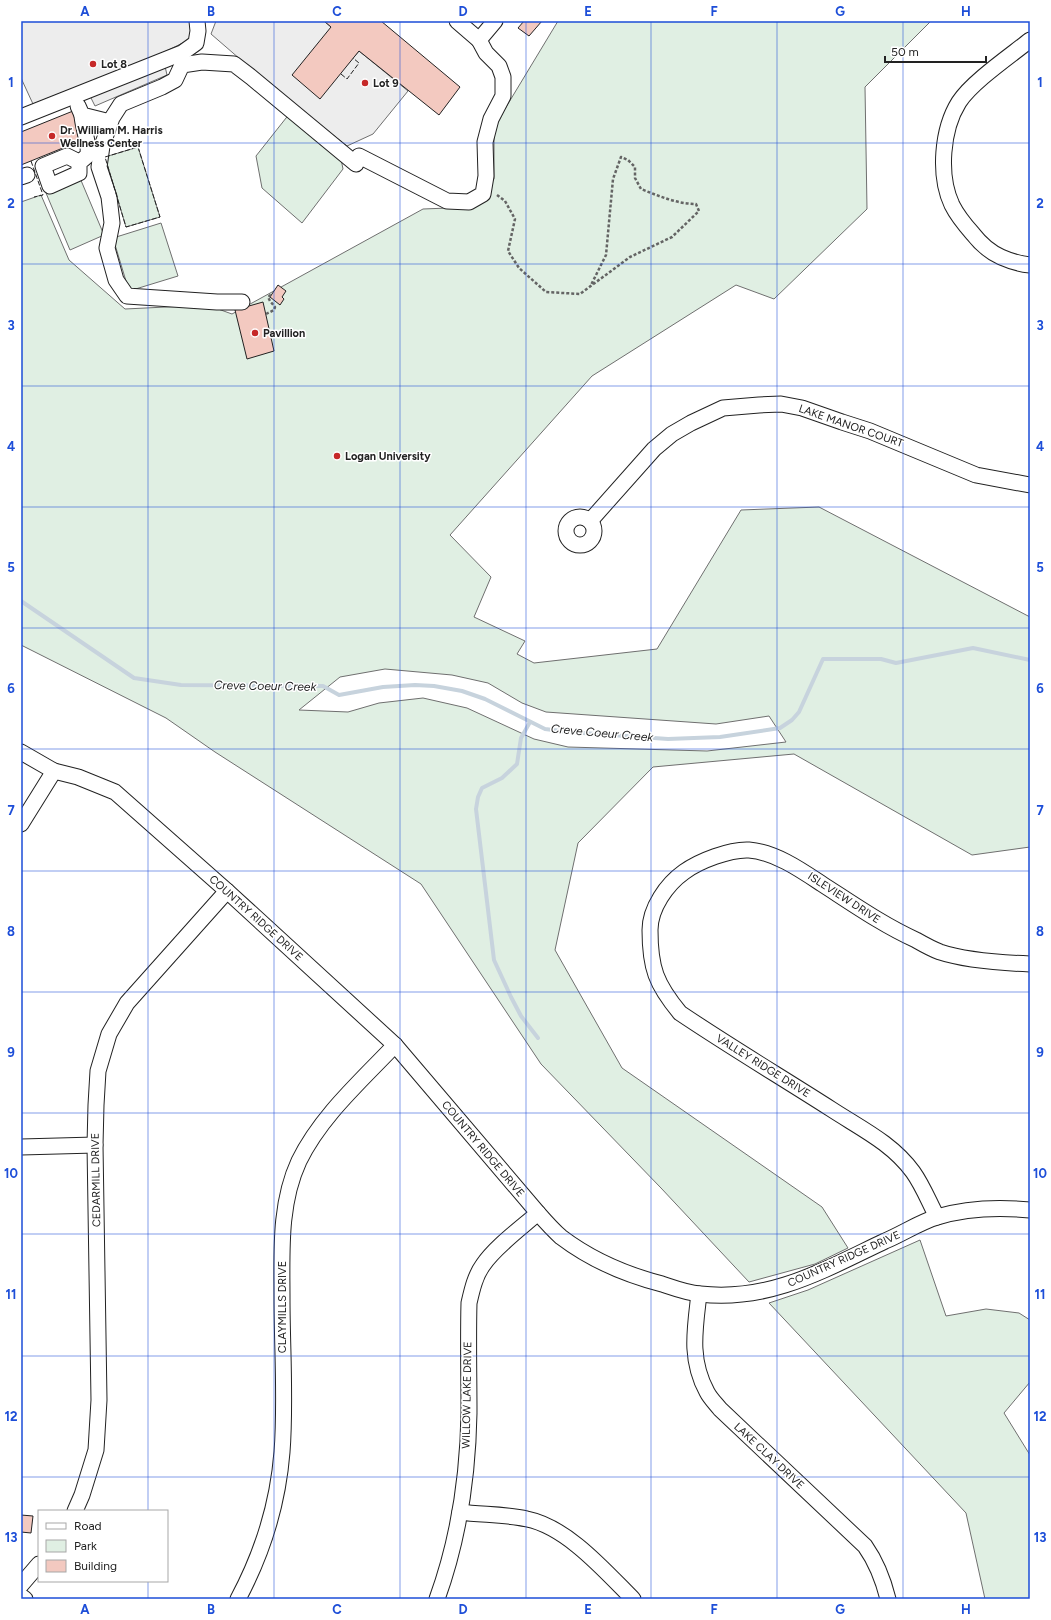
<svg xmlns="http://www.w3.org/2000/svg" width="1051" height="1620" font-family="Figtree,sans-serif">
  <rect width="100%" height="100%" fill="#fff"/>
  <g fill="#e0efe3" stroke="#6f6f6f" fill-rule="evenodd">
    <path d="M 558,21 L 931,21 L 865,87 L 867,209 L 774,299 L 736,285 L 592,376 L 450,535 L 491,577 L 474,617 L 525,641 L 517,654 L 534,663 L 657,649 L 741,510 L 819,507 L 1030,617 L 1030,847 L 972,855 L 794,754 L 653,767 L 578,843 L 555,950 L 622,1068 L 822,1207 L 848,1248 L 815,1264 L 749,1282 L 661,1188 L 541,1064 L 421,884 L 215,752 L 166,718 L 21,645 L 21,202 L 41,195 L 69,260 L 125,309 L 207,305 L 232,314 L 423,209 L 473,207 L 494,179 L 494,127 ZM 385,669 L 452,675 L 488,683 L 522,703 L 546,712 L 716,724 L 769,716 L 786,742 L 707,751 L 568,747 L 534,739 L 467,708 L 423,698 L 379,703 L 348,712 L 299,710 L 340,677 Z"/>
    <polygon points="290,113 340,154 343,169 302,223 262,188 256,156"/>
    <polygon points="138,147 160,217 126,227 105,157"/>
    <polygon points="80,178 104,235 70,250 46,193"/>
    <polygon points="161,223 178,276 129,291 113,238"/>
    <polygon points="920,1240 946,1316 986,1309 1019,1313 1030,1320 1030,1382 1004,1413 1030,1455 1030,1599 985,1599 966,1513 769,1303 808,1290"/>
  </g>
  <g fill="#ededed" stroke="#6f6f6f">
    <polygon points="21,21 190,21 191,39 162,53 167,75 95,106 84,84 33,104 21,78"/>
    <polygon points="216,21 324,21 331,27 340,73 359,51 408,91 373,134 347,146 277,91 211,34"/>
  </g>
  <g fill="none" stroke-linecap="round" stroke-linejoin="round">
    <g stroke="#c7d3dd" stroke-width="4">
      <polyline points="21,601 134,678 181,685 323,686 339,695 383,687 415,685 434,686 462,691 485,699 545,729 569,732 668,739 720,737 780,728 792,720 799,712 823,659 881,659 896,663 973,648 1030,660"/>
      <polyline points="530,722 521,738 517,764 502,778 482,788 478,797 476,809 494,960 511,997 521,1016 538,1038"/>
    </g>
  </g>
  <g fill="#f3c9c0" stroke="#222">
    <polygon points="324,21 381,21 460,87 439,115 359,51 320,99 292,75 331,27"/>
    <polygon points="524,21 542,21 529,36 518,28"/>
    <polygon points="73,111 85,139 21,165 21,132"/>
    <polygon points="278,285 286,291 282,297 284,299 280,305 270,297"/>
    <polygon points="263,302 274,351 247,359 235,310"/>
    <polygon points="21,1515 33,1516 31,1533 21,1532"/>
  </g>
  <g fill="none" stroke-linecap="round" stroke-linejoin="round">
    <defs>
      <g id="minor">
        <polyline points="457,21 479,40 495,21"/>
        <path d="M 1030,40 C 1010,56 972,82 959,102 C 942,129 938,175 952,205 C 957,215 965,225 973,234 C 980,243 990,252 1001,257 C 1010,261 1020,264 1030,265"/>
        <polyline points="78,106 82,115 110,122"/>
        <polyline points="21,117 182,53 196,43 198,31 197,21"/>
        <polyline points="359,156 447,201 469,202 483,194 486,176 485,142 491,119 503,96 503,77 499,66 486,53 479,40"/>
        <path d="M 79,162 L 79,173 L 50,186 L 43,166 L 67,156 L 79,162 C 81,161 85,158 87,156 C 91,149 82,125 82,115"/>
        <polyline points="21,177 27,175"/>
        <polyline points="242,302 217,302 127,296 116,280 107,248 112,223 109,197 99,167 102,146 112,118 121,104 162,87 175,80 182,65 202,62 234,64 251,77 356,164"/>
        <circle cx="580" cy="531" r="14"/>
        <polyline points="590,521 654,449 672,434 691,423 723,408 759,405 781,404 802,408 842,422 870,431 976,475 1030,485"/>
        <path d="M 21,752 L 54,771 L 78,777 L 115,792 L 227,891 L 395,1045 L 538,1213 C 545,1221 553,1230 561,1237 C 590,1259 627,1275 662,1284 C 674,1288 687,1293 700,1294 C 770,1302 824,1270 885,1241 C 902,1234 920,1222 937,1217 C 967,1208 999,1207 1030,1210"/>
        <polyline points="21,824 54,771"/>
        <polyline points="21,1147 95,1145"/>
        <path d="M 937,1217 C 929,1202 923,1186 913,1172 C 892,1143 860,1128 831,1109 C 781,1077 729,1046 680,1013 C 656,984 650,968 650,930 C 650,908 667,884 684,872 C 699,861 730,849 749,850 C 775,852 801,870 822,884 C 853,904 883,925 916,940 C 923,944 932,949 940,952 C 964,960 1005,963 1030,964"/>
        <path d="M 699,1294 C 695,1329 689,1359 707,1392 C 710,1398 716,1404 720,1409 L 865,1546 C 877,1563 883,1579 888,1599"/>
        <polyline points="75,1511 82,1495 96,1450 99,1400 95,1145 96,1105 98,1071 109,1034 127,1003 227,891"/>
        <path d="M 460,1512 C 481,1515 505,1514 527,1519 C 567,1527 605,1571 633,1599"/>
        <polyline points="21,1585 39,1564"/>
        <polyline points="21,1596 25,1599"/>
        <path d="M 238,1599 C 262,1554 278,1503 282,1452 C 286,1401 282,1349 282,1298 C 282,1252 279,1204 299,1161 C 321,1116 361,1081 395,1045"/>
        <path d="M 437,1599 C 458,1541 468,1475 469,1413 C 469,1377 468,1340 469,1303 C 472,1290 475,1276 483,1265 C 495,1247 521,1228 538,1213"/>
      </g>
    </defs>
    <use href="#minor" stroke="#222" stroke-width="17"/>
    <g stroke="#646464" stroke-width="2.5" stroke-dasharray="3 2" stroke-linecap="butt">
      <path d="M 497,195 L 505,201 L 515,219 L 508,251 L 519,268 L 546,292 L 580,294 L 630,257 L 672,237 L 699,211 L 696,204 C 677,204 659,196 641,189 L 635,178 L 635,167 L 628,160 L 621,157 L 613,179 L 606,255 L 590,287"/>
      <polyline points="266,314 274,310 275,307 270,301 268,297 272,294"/>
    </g>
    <use href="#minor" stroke="#fff" stroke-width="15"/>
    <g stroke="#222" stroke-width="1" stroke-dasharray="5 2" stroke-linecap="butt">
      <polyline points="341,74 347,79 359,63 353,58"/>
      <polygon points="138,147 160,217 126,227 105,157"/>
      <polyline points="31,161 43,195 34,197"/>
    </g>
  </g>
  <path fill="none" stroke="#1d4ed8" stroke-width="1" stroke-opacity="0.55" d="M 148,21 L 148,1511M 274,21 L 274,1599M 400,21 L 400,1599M 526,21 L 526,1599M 651,21 L 651,1599M 777,21 L 777,1599M 903,21 L 903,1599M 21,143 L 1030,143M 21,264 L 1030,264M 21,386 L 1030,386M 21,507 L 1030,507M 21,628 L 1030,628M 21,749 L 1030,749M 21,871 L 1030,871M 21,992 L 1030,992M 21,1113 L 1030,1113M 21,1234 L 1030,1234M 21,1356 L 1030,1356M 21,1477 L 1030,1477M 148,1581 L 148,1599"/>
  <g fill="#c62828" stroke="#fff" stroke-width="1.5">
    <circle cx="93" cy="64" r="4"/>
    <circle cx="365" cy="83" r="4"/>
    <circle cx="52" cy="136" r="4"/>
    <circle cx="255" cy="333" r="4"/>
    <circle cx="337" cy="456" r="4"/>
  </g>
  <g text-anchor="middle" dominant-baseline="central" stroke-width="3" stroke-linejoin="round" paint-order="stroke">
    <g font-size="11" font-weight="bold" fill="#222" stroke="#fff" text-anchor="start">
      <text x="101" y="64">Lot 8</text>
      <text x="373" y="83">Lot 9</text>
      <text x="60" y="130">Dr. William M. Harris<tspan x="60" dy="13">Wellness Center</tspan></text>
      <text x="263" y="333">Pavillion</text>
      <text x="345" y="456">Logan University</text>
    </g>
    <g font-size="11" fill="#222" stroke="#fff">
      <text transform="translate(851 426) rotate(19)">LAKE MANOR COURT</text>
      <text transform="translate(844 898) rotate(33)">ISLEVIEW DRIVE</text>
      <text transform="translate(256 918) rotate(42)">COUNTRY RIDGE DRIVE</text>
      <text transform="translate(763 1066) rotate(32)">VALLEY RIDGE DRIVE</text>
      <text transform="translate(483 1149) rotate(50)">COUNTRY RIDGE DRIVE</text>
      <text transform="translate(96 1180) rotate(-91)">CEDARMILL DRIVE</text>
      <text transform="translate(844 1259) rotate(-24)">COUNTRY RIDGE DRIVE</text>
      <text transform="translate(282 1307) rotate(-90)">CLAYMILLS DRIVE</text>
      <text transform="translate(467 1395) rotate(-89)">WILLOW LAKE DRIVE</text>
      <text transform="translate(769 1456) rotate(43)">LAKE CLAY DRIVE</text>
    </g>
    <g font-size="12" font-style="italic" fill="#222" stroke="#fff">
      <text transform="translate(265 686) rotate(1)">Creve Coeur Creek</text>
      <text transform="translate(602 733) rotate(5)">Creve Coeur Creek</text>
    </g>
  </g>
  <rect width="1051" height="1620" fill="none" stroke="#ffffff" stroke-width="44"/>
  <rect x="38" y="1510" width="130" height="72" fill="#ffffff" stroke="#a7a7a7"/>
  <rect x="46" y="1523" width="20" height="6" fill="#ffffff" stroke="#a7a7a7"/>
  <text x="74" y="1530" font-size="12" fill="#222222">Road</text>
  <rect x="46" y="1540" width="20" height="12" fill="#e0efe3" stroke="#a7a7a7"/>
  <text x="74" y="1550" font-size="12" fill="#222222">Park</text>
  <rect x="46" y="1560" width="20" height="12" fill="#f3c9c0" stroke="#a7a7a7"/>
  <text x="74" y="1570" font-size="12" fill="#222222">Building</text>
  <path d="M885 56v6h101v-6" fill="none" stroke="#222222" stroke-width="2"/>
  <text x="891" y="56" font-size="12" fill="#222222" stroke="#ffffff" stroke-width="3" paint-order="stroke">50 m</text>
  <rect x="22" y="22" width="1007" height="1576" fill="none" stroke="#1d4ed8" stroke-width="1.5"/>
  <g font-size="13" text-anchor="middle" font-weight="bold" fill="#1d4ed8">
    <text x="85" y="16">A</text>
    <text x="211" y="16">B</text>
    <text x="337" y="16">C</text>
    <text x="463" y="16">D</text>
    <text x="588" y="16">E</text>
    <text x="714" y="16">F</text>
    <text x="840" y="16">G</text>
    <text x="966" y="16">H</text>
    <text x="11" y="87">1</text>
    <text x="1040" y="87">1</text>
    <text x="11" y="208">2</text>
    <text x="1040" y="208">2</text>
    <text x="11" y="330">3</text>
    <text x="1040" y="330">3</text>
    <text x="11" y="451">4</text>
    <text x="1040" y="451">4</text>
    <text x="11" y="572">5</text>
    <text x="1040" y="572">5</text>
    <text x="11" y="693">6</text>
    <text x="1040" y="693">6</text>
    <text x="11" y="815">7</text>
    <text x="1040" y="815">7</text>
    <text x="11" y="936">8</text>
    <text x="1040" y="936">8</text>
    <text x="11" y="1057">9</text>
    <text x="1040" y="1057">9</text>
    <text x="11" y="1178">10</text>
    <text x="1040" y="1178">10</text>
    <text x="11" y="1299">11</text>
    <text x="1040" y="1299">11</text>
    <text x="11" y="1421">12</text>
    <text x="1040" y="1421">12</text>
    <text x="11" y="1542">13</text>
    <text x="1040" y="1542">13</text>
    <text x="85" y="1614">A</text>
    <text x="211" y="1614">B</text>
    <text x="337" y="1614">C</text>
    <text x="463" y="1614">D</text>
    <text x="588" y="1614">E</text>
    <text x="714" y="1614">F</text>
    <text x="840" y="1614">G</text>
    <text x="966" y="1614">H</text>
  </g>
</svg>
